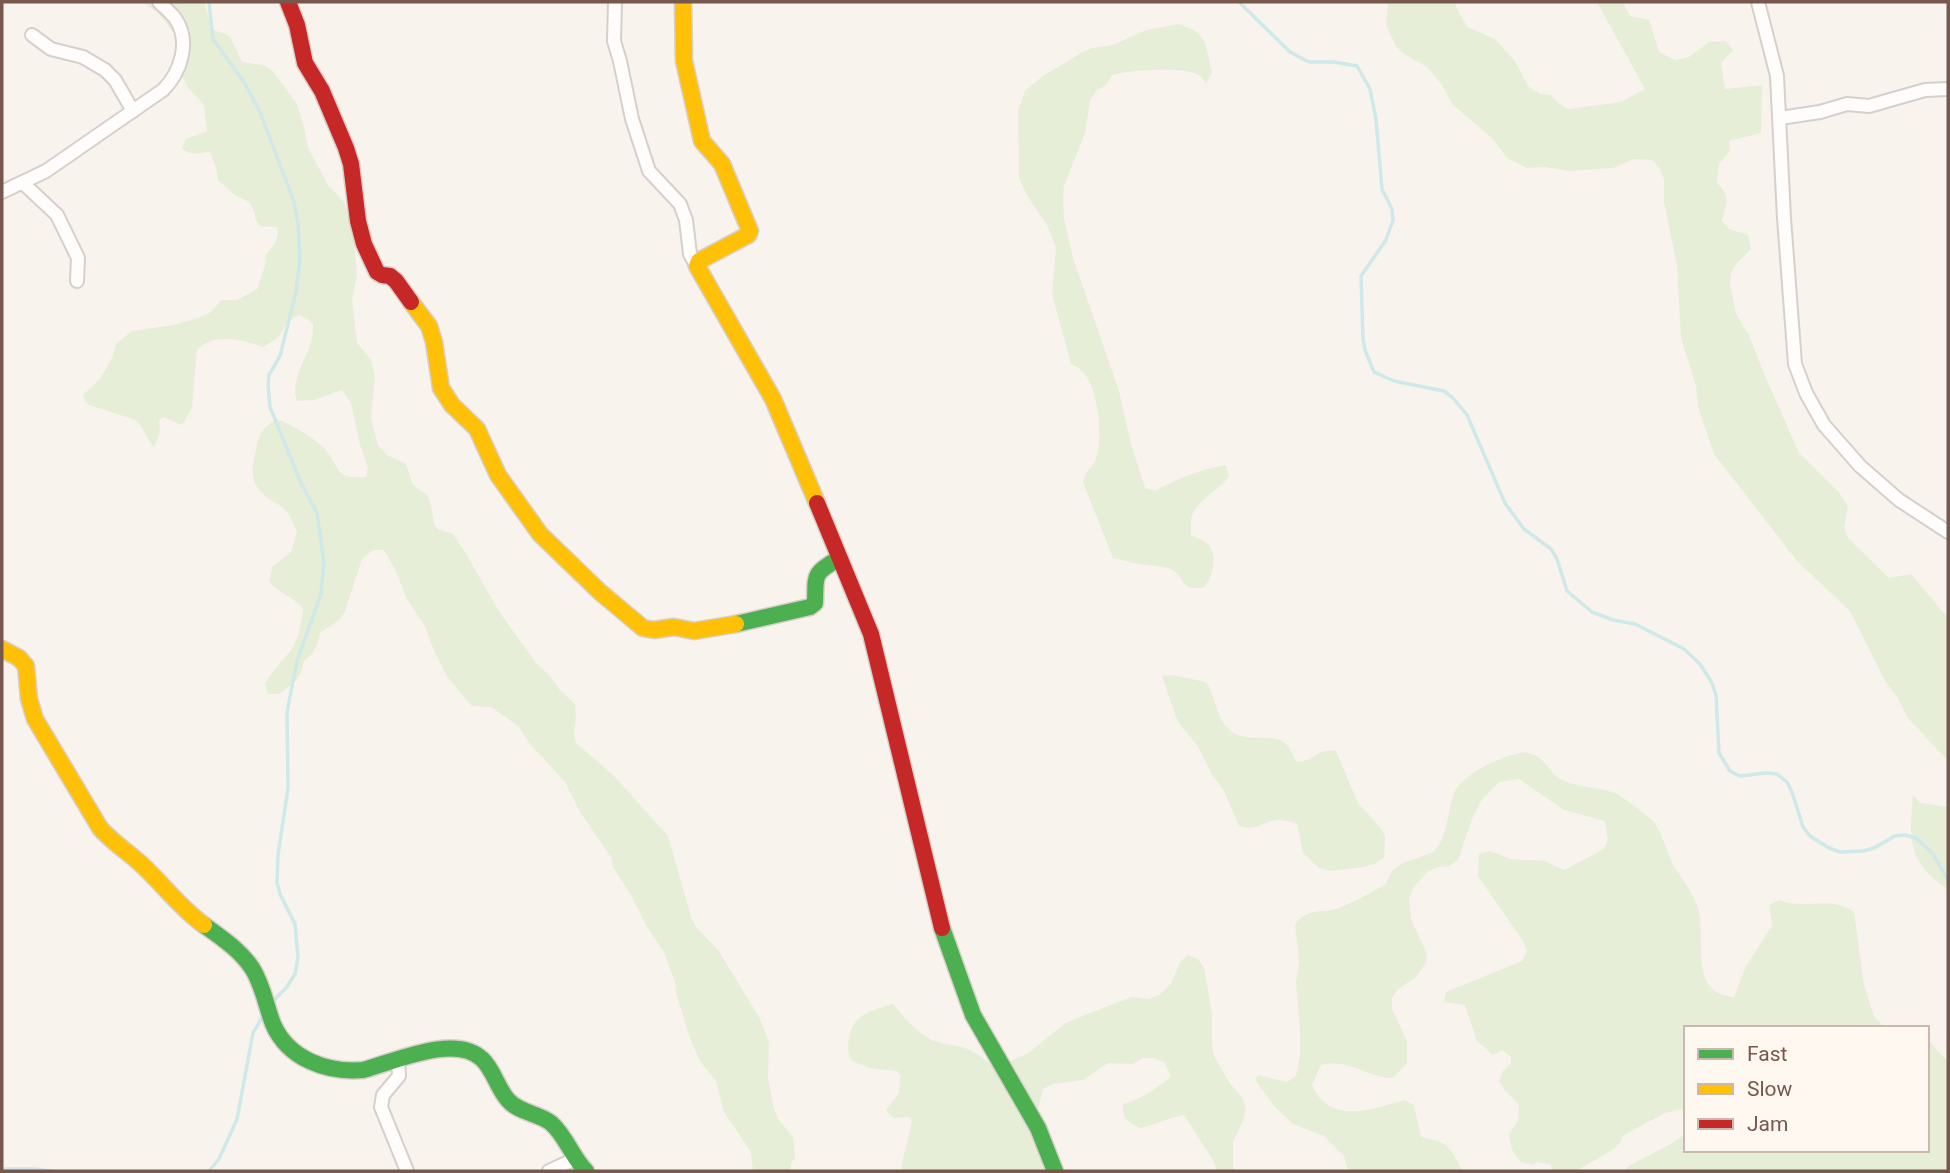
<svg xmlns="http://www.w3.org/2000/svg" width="1950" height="1173" font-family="Roboto,sans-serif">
  <rect width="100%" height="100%" fill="#f8f3ed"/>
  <g fill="#e6eed8">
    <path d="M 142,2 L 204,2 L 212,28 L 216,31 L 226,34 L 230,37 L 242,62 L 263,65 L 272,70 L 297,104 L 304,127 L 308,148 L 328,185 L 344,202 L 353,234 L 357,275 L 352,300 L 357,343 L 371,360 L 375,377 L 371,419 L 378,445 L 387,455 L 406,464 L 413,485 L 427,495 L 431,505 L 434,524 L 437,529 L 453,534 L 465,552 L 500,613 L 537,664 L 549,675 L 560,690 L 575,704 L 576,717 L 574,733 L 576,743 L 614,776 L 668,836 L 691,917 L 696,927 L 718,950 L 759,1017 L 769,1042 L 768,1078 L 774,1109 L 778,1119 L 793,1137 L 795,1158 L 791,1163 L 791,1171 L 753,1171 L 751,1152 L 724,1112 L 716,1081 L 700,1061 L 690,1038 L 676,993 L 675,982 L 664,952 L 646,925 L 631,895 L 613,867 L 611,857 L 580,812 L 565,782 L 531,745 L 518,726 L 491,707 L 472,706 L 448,678 L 433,648 L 425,626 L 407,599 L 395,569 L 384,550 L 373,550 L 362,559 L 345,611 L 339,620 L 320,633 L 317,644 L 312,654 L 304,661 L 301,672 L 296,681 L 279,694 L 268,694 L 265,684 C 272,670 285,660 293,647 C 299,636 302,620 303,608 C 292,596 279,594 269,581 L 273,566 L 291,552 L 297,532 C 294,525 291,518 287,512 C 283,506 275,503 269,499 C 249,483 251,472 256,450 C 258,435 263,426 277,419 C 289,423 316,439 324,448 C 341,467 333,480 366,477 L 368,467 L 360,445 L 351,403 L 342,390 L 314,400 L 297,401 C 289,382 307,359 311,341 C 313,336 313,329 313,324 L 308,319 L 298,315 L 287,323 L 278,338 L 263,347 C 244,340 213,332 197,350 L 192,408 L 182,425 L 163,417 L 159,420 L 160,432 L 154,447 C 146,439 144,428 136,420 L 89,405 L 85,401 L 83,395 L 100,379 L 111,360 L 117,343 L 132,331 L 174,325 L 201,317 L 211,312 L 221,300 L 237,300 L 257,289 L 265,266 L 266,254 C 273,247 280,238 277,227 L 260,226 L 255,218 L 255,213 L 249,202 L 235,195 L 218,180 L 216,168 L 210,152 C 200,153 189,156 182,148 L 186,139 L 207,131 L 204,105 L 187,86 L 176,64 L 177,45 L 174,33 L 158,13 Z"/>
    <path d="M 1388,2 L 1455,2 L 1456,7 L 1467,27 L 1495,39 L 1514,60 L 1529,87 L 1540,94 L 1551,95 L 1558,103 L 1568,109 L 1621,102 L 1645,89 L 1597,2 L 1623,2 L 1630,16 L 1649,20 L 1659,52 L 1675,60 L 1689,57 L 1709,42 L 1726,41 L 1733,50 L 1721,63 L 1725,89 L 1762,85 L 1761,133 L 1729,141 L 1730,151 L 1719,164 L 1717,183 C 1732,198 1726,203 1722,221 L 1729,229 L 1748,235 L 1751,249 L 1736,264 L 1731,273 L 1730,283 L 1736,314 L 1749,335 L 1765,376 L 1799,453 L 1838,491 L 1848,506 L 1844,528 L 1848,538 L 1889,578 L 1911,574 L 1948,618 L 1948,761 L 1908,718 L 1898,698 L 1885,681 L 1850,611 L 1797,561 L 1714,454 L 1698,407 L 1696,386 L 1681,338 L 1677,266 L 1664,202 L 1664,179 L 1660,169 L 1653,160 L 1634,159 L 1613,168 L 1569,171 L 1545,167 L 1527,168 L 1507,158 L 1492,138 L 1453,105 L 1442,85 L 1427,67 L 1404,54 L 1396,46 L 1386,25 Z"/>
    <path d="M 1178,24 C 1208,33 1205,44 1212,72 L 1206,84 C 1204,81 1202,77 1199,75 C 1187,66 1127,70 1112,75 L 1106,85 L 1096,91 L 1090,101 L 1085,133 L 1064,186 L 1063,197 L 1064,219 L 1073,258 L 1119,391 L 1131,444 L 1145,488 L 1155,491 C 1177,479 1201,469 1226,465 L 1229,476 C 1219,491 1201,497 1193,513 C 1190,519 1191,529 1191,536 C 1219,541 1218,566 1205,587 C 1177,593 1187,574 1168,568 C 1162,566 1153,566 1146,565 C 1135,564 1124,560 1113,558 L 1083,482 C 1084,479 1085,475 1087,472 C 1090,467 1094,465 1096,459 C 1103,437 1099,384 1080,369 C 1078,367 1074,366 1071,364 L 1052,294 L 1056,247 L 1047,225 L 1028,197 L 1019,178 L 1018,111 L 1025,91 L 1043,76 L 1081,53 L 1092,48 L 1113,45 L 1146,30 Z"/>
    <path d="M 1172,675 L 1206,682 C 1217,698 1215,719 1231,731 C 1246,744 1270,732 1285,743 C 1290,747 1293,757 1297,762 C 1316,761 1315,748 1336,751 L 1358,803 L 1380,827 L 1385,836 L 1384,858 L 1374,864 L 1363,867 L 1330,871 L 1319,868 L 1303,853 L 1297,824 C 1291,822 1285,820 1279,820 C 1262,821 1258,832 1239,826 L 1224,791 L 1212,774 L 1197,745 L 1181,726 L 1176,717 L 1162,676 Z"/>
    <path d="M 1525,752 C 1548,757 1546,772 1562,780 C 1579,788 1598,787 1615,793 C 1620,795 1650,817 1654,822 C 1662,833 1667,853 1674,866 C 1681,878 1691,890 1696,903 C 1710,932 1684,993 1734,997 L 1746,966 L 1772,926 L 1769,905 L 1779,900 C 1806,911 1827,894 1854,912 L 1864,985 L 1874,1017 L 1885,1028 L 1686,1028 L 1686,1108 L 1665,1113 L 1622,1136 L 1621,1141 L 1614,1149 L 1576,1171 L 1553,1171 L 1550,1164 L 1537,1162 L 1533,1165 L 1521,1162 L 1512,1150 L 1509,1135 L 1518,1120 L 1519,1105 L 1505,1090 L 1499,1081 L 1503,1071 L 1511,1063 L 1511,1057 L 1502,1050 L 1493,1055 L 1477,1041 L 1465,1005 L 1444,1002 L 1446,992 L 1522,961 L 1527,951 L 1523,941 L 1478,876 L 1479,854 L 1490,851 L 1511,859 L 1545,861 L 1564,870 L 1604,849 L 1608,840 L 1605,821 L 1564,810 L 1519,779 L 1499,782 L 1482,799 L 1472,819 L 1458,860 L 1449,866 L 1439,867 L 1427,872 L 1414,887 L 1409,898 L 1411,920 L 1426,951 L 1427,961 L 1416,977 L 1398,989 L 1392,998 L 1392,1009 L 1407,1041 L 1407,1063 L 1393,1078 C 1368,1078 1346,1057 1321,1065 L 1312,1085 C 1329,1125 1372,1110 1404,1100 L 1414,1105 L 1421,1137 C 1451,1143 1448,1146 1463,1171 L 1348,1171 L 1344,1156 L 1324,1136 L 1293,1124 L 1275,1107 L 1255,1080 L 1258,1075 L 1287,1082 L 1296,1076 L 1300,1056 L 1300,1030 L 1296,983 L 1299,961 L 1295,924 C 1313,904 1321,916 1341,907 C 1357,901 1371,892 1386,884 C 1393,863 1404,863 1423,856 C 1425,855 1431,853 1433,852 C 1448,838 1447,814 1453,796 C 1459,774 1504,755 1525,752 Z"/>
    <path d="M 1913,795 L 1920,803 L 1948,807 L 1948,889 C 1907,863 1909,838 1913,795 Z"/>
    <path d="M 1188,955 L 1198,959 L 1204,968 L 1212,1013 L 1212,1046 L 1214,1056 L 1229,1082 L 1243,1099 L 1246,1109 L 1243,1121 L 1233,1142 L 1233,1171 L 1217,1171 L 1213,1160 L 1184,1115 C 1168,1118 1155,1125 1140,1128 C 1126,1120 1123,1120 1123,1104 C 1141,1099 1157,1089 1171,1076 L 1165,1063 L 1154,1058 L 1143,1058 L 1133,1064 L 1108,1063 L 1083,1080 L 1053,1084 L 1043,1089 L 1038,1110 L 1037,1135 L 1047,1171 L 901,1171 C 903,1154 909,1138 912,1121 L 909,1117 L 893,1118 L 886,1110 L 899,1093 L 900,1075 L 897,1071 L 869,1068 L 852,1061 C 848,1051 847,1048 849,1038 C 854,1013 871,1011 893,1004 C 905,1018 917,1034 935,1041 C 943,1044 953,1045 962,1047 C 975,1051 985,1059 995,1068 L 1029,1053 L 1064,1024 L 1085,1015 L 1132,997 L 1149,999 L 1159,995 L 1171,984 L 1180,962 Z"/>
    <polygon points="1927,1039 1948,1062 1948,1171 1624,1171 1630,1165 1669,1145 1686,1134 1686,1150 1927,1150"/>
  </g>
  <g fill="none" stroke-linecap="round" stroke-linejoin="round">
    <g stroke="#cfe8e8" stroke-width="3.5">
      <polyline points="209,2 213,39 244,82 260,112 294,202 298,224 300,260 296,292 280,356 269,375 268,385 270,407 301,483 317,513 324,562 321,594 297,661 287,712 288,788 278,855 277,883 280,894 295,924 298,957 295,974 286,988 272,1002"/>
      <polyline points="1239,2 1290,52 1309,62 1334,62 1357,66 1370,89 1376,119 1382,189 1392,209 1393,220 1386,240 1361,276 1363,339 1365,350 1374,372 1394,381 1444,391 1453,398 1467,415 1505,503 1524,529 1551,549 1557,559 1567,591 1592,612 1613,620 1635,624 1684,649 1700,664 1712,683 1716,695 1719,753 1730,771 1740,776 1766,773 1777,774 1787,782 1792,792 1803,827 1810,836 1829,848 1840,852 1863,851 1874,848 1895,836 1905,835 1916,838 1933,854 1948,880"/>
      <polyline points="2,1169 36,1169 50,1171"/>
      <polyline points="209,1171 219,1159 237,1119 253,1033 264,1014"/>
    </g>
    <defs>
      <g id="street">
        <polyline points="615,2 614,41 620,61 632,119 649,171 680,204 686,220 690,254 695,263 698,263"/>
        <polyline points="1758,2 1777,76 1784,218 1795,364 1806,393 1824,425 1860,466 1899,500 1948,532"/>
        <polyline points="32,35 51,49 83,57 105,70 115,80 133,111"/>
        <polyline points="1780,118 1820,112 1847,104 1869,106 1925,90 1948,89"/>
        <polyline points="23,183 57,215 78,258 77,281"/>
        <path d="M 2,192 L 46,171 L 163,90 C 181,72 191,41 175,18 C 170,12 164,7 159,2"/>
        <polyline points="398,1060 399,1076 383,1095 381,1107 407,1171"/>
        <polyline points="549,1171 575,1159"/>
      </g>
      <g id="fast">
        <path d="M 736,624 L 810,607 L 815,603 C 816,575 812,574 838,559"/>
        <path d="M 204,925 C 222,938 240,950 252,968 C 263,985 266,1006 273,1024 C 288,1059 327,1073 363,1070 C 394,1062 455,1033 482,1059 C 494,1070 497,1088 508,1100 C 519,1113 538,1113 551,1123 C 566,1136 572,1157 586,1171"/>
        <polyline points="942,928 973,1015 1038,1128 1055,1171"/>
      </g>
      <g id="slow">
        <polyline points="683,2 684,61 702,141 722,164 750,231 748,235 699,261 697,266 773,399 817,503"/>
        <polyline points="411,302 429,326 434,342 441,388 452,405 477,429 498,475 540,534 600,592 643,628 654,630 674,627 694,631 736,624"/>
        <path d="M 2,649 L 19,658 L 26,666 L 29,699 L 35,719 L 100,828 C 112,842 128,852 141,864 C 163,884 180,908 204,925"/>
      </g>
      <g id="jam">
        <polyline points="288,2 297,25 305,63 322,91 346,148 351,164 358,221 364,244 377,272 382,275 390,276 396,281 411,302"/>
        <polyline points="817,503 871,634 942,928"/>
      </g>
    </defs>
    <use href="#street" stroke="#d7cfca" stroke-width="16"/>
    <use href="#fast" stroke="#d8cfca" stroke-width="19"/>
    <use href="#slow" stroke="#d8cfca" stroke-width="19"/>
    <use href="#jam" stroke="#d8cfca" stroke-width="19"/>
    <use href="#street" stroke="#fefdfc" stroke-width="12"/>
    <use href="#fast" stroke="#4caf50" stroke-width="16"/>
    <use href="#slow" stroke="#ffc107" stroke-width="16"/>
    <use href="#jam" stroke="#c62828" stroke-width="16"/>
  </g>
  <rect width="1950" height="1173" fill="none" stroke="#77584d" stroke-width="7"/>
  <rect x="1684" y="1026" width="245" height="126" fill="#fff8f0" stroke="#c9b8af" stroke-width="2"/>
  <rect x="1698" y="1049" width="35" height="10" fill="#4caf50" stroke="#c9b8af" stroke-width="2"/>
  <text x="1747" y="1061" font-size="21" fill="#77584d">Fast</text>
  <rect x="1698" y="1084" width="35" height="10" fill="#ffc107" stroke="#c9b8af" stroke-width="2"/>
  <text x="1747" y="1096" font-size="21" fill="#77584d">Slow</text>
  <rect x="1698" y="1119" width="35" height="10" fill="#c62828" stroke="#c9b8af" stroke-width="2"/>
  <text x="1747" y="1131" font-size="21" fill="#77584d">Jam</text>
</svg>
